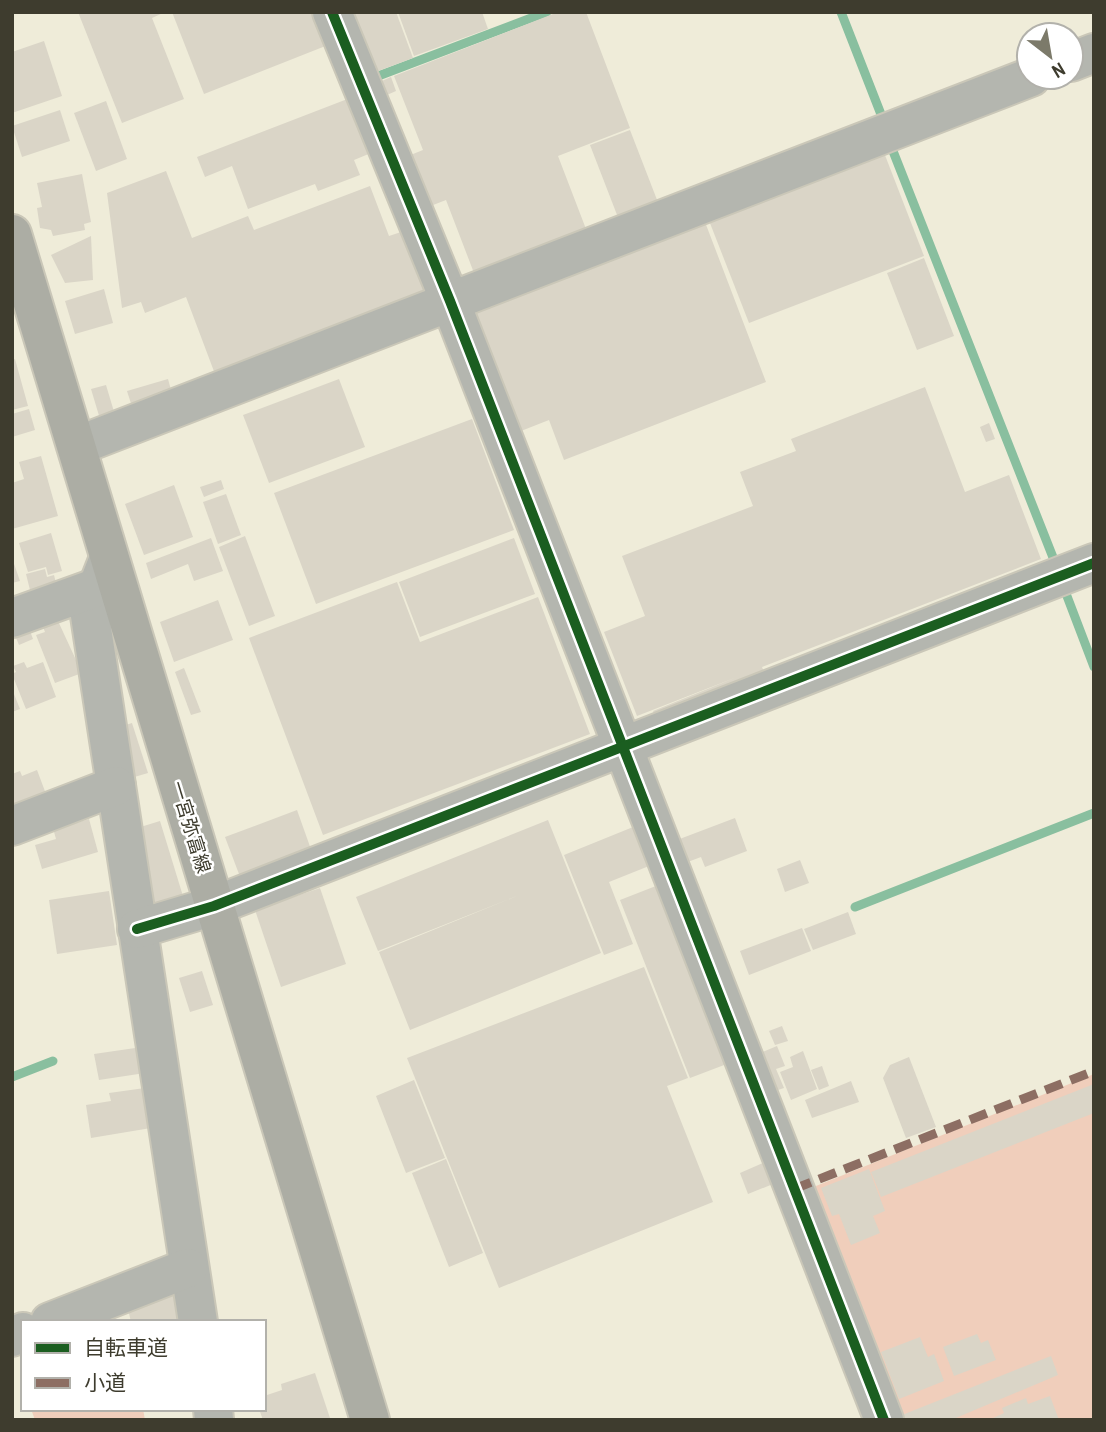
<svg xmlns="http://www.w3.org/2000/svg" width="1106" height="1432" font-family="'Archivo Narrow','Noto Sans JP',sans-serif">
  <rect width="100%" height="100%" fill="#efecd9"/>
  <g fill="#f0cebb">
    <polygon points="1094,1074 1094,1420 901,1420 811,1188"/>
    <polygon points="31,1409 143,1409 145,1420 35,1420"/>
  </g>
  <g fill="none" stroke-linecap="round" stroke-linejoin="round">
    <g stroke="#89bf9f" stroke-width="9">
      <polyline points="841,12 884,122"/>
      <polyline points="373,78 547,12"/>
      <polyline points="889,141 1056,565"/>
      <polyline points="1062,583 1094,667"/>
      <polyline points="855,907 1094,813"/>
      <polyline points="12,1077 53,1061"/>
    </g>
  </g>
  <g fill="#dad5c7">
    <polygon points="78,12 165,12 152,18 184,99 122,123"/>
    <polygon points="172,12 315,12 328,45 204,94"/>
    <polygon points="348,12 396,12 413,58 370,74"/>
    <polygon points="398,12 482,12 488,29 414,56"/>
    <polygon points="558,12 586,12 630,128 558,156 586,229 474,273 446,200 428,207 408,156 423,150 394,76"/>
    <polygon points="44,41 62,96 12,113 12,52"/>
    <polygon points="391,77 396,91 380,98 375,84"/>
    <polygon points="350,98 371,153 354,160 360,175 318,191 315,184 248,209 232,166 205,177 197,157"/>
    <polygon points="106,101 127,159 96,171 74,113"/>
    <polygon points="60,110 70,141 22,157 12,126"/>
    <polygon points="630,130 659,205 619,220 590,145"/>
    <polygon points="883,150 924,256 749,323 708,218"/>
    <polygon points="166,171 192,238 248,216 254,230 370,186 389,236 404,231 427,291 218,382 186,297 145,313 141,302 122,308 107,193"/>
    <polygon points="82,174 91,222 84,224 85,230 53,236 51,230 40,228 37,208 42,207 37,183"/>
    <polygon points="705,222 766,382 564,460 549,420 521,431 475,312"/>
    <polygon points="91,236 93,280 65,283 51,255"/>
    <polygon points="924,258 954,336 917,350 887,273"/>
    <polygon points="104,289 113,323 75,334 65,301"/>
    <polygon points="15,359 28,406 12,410 12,360"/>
    <polygon points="168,379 174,401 134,413 127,391"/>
    <polygon points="339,379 365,447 269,483 243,415"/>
    <polygon points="106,385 115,415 100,419 91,389"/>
    <polygon points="925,387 965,492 1009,475 1041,559 762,667 766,677 657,720 653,711 737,677 637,716 604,632 645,616 622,556 753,506 740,472 796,451 791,439"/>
    <polygon points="29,409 35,430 12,437 12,414"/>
    <polygon points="472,419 514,530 316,604 274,493"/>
    <polygon points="989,423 995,439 986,442 980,427"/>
    <polygon points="41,456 58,516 12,529 12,483 24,479 19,462"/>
    <polygon points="221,480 224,489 204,497 200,487"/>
    <polygon points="174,485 193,537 144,555 125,504"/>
    <polygon points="226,494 241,535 218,544 203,502"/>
    <polygon points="51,533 62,571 48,575 46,567 28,572 19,543"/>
    <polygon points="245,536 275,616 249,626 219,547"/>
    <polygon points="211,538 223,571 194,581 188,564 151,579 146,563"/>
    <polygon points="514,538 535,594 420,637 399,582"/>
    <polygon points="12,558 20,581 12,583"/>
    <polygon points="45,569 47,577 54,575 57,587 31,594 26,574"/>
    <polygon points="397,582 420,642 538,597 590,734 323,835 249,638"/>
    <polygon points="218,600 233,640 174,662 160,622"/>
    <polygon points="58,621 82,673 55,683 36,635 45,632 43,627"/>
    <polygon points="27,623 33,639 19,645 12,628"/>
    <polygon points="24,662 27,668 43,662 56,697 26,709 12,674 16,672 13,666"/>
    <polygon points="184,668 201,712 191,715 175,672"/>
    <polygon points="12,689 20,709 12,712"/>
    <polygon points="132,723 148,773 131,778 116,728"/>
    <polygon points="37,770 46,794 12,807 12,774 20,771 22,776"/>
    <polygon points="297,810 313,855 242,882 225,837"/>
    <polygon points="68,817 70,825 89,819 98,852 42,869 35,845 56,839 51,821"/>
    <polygon points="735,818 747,851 705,867 701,857 685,863 677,840"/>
    <polygon points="548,820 601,953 410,1030 379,952 517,896 378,951 356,897"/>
    <polygon points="160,821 186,906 152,906 148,892 153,890 134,829"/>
    <polygon points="638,825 654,864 609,882 633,944 604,955 564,855"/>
    <polygon points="800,860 809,883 785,892 777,869"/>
    <polygon points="661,884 732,1062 690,1078 620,900"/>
    <polygon points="320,888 346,964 281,987 255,910"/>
    <polygon points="109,891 117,945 57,954 49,900"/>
    <polygon points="848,912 856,934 813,950 804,929"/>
    <polygon points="802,928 811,951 749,975 740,951"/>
    <polygon points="644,967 688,1078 667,1086 713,1202 499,1288 407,1058"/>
    <polygon points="202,971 213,1005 190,1012 179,978"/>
    <polygon points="782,1026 788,1041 775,1045 769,1031"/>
    <polygon points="777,1046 785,1066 776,1069 784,1088 775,1091 760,1053"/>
    <polygon points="142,1047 145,1073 99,1080 94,1054"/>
    <polygon points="803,1051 817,1089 791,1100 780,1072 793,1067 790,1057"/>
    <polygon points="909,1057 936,1127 906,1138 883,1078 890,1065"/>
    <polygon points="822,1066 829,1086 819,1090 811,1070"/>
    <polygon points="414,1080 445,1158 406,1173 376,1096"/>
    <polygon points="851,1081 859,1102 812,1118 805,1100"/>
    <polygon points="1094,1084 1094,1113 881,1197 871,1172"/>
    <polygon points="145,1088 151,1128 91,1138 86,1105 111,1101 109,1093"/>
    <polygon points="446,1159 483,1253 449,1267 412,1173"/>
    <polygon points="770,1160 778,1182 748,1194 740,1173"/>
    <polygon points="869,1169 885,1211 873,1216 880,1233 851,1245 839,1214 832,1216 821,1188"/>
    <polygon points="179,1294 185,1322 131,1322 127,1305"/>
    <polygon points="977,1334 981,1343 988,1340 996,1360 954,1376 943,1347"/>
    <polygon points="920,1337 928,1357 934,1354 944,1381 899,1399 881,1352"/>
    <polygon points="1051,1356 1058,1375 951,1420 904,1420 902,1415"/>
    <polygon points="315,1373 330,1418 263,1420 259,1409 264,1409 264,1396 282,1390 281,1384"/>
    <polygon points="1050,1396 1059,1420 989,1420 1004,1413 1002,1408 1026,1398 1028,1404"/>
  </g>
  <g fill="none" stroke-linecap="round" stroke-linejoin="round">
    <defs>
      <g id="minor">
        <polyline points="332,12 450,301 884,1420"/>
        <polyline points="1071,62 1094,53"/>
        <polyline points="77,446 1031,77"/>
        <polyline points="109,558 89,609 198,1322"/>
        <polyline points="12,618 98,587"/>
        <polyline points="12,826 116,786"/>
        <polyline points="137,929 214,906 1094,563"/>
        <polyline points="50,1322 188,1268"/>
        <polyline points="12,1337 23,1332"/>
        <polyline points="213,1409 214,1420"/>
      </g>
      <polyline id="major" points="12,234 370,1420"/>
    </defs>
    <use href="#minor" stroke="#cac7b8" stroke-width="42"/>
    <use href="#major" stroke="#cac7b8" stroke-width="42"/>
    <use href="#minor" stroke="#b4b6af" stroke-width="38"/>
    <use href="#major" stroke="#acada4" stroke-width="38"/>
    <polyline stroke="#8d6e63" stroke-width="9" stroke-dasharray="18 9" stroke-linecap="butt" points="794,1189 1094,1071"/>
    <defs>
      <g id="cycleway">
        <polyline points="332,12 450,301 884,1420"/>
        <polyline points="137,929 214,906 1094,563"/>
      </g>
    </defs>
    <use href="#cycleway" stroke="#fff" stroke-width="15"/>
    <use href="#cycleway" stroke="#1b5e20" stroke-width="10"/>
  </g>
  <g text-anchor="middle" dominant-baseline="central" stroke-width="5" stroke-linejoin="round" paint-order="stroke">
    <g font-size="19" fill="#3e3c2e" stroke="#fff">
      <text transform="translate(191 827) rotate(73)">一宮弥富線</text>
    </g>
  </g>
  <rect width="1106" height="1432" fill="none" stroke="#3e3c2e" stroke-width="28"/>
  <rect x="21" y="1320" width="245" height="91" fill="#ffffff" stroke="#b2b1ab" stroke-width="2"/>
  <rect x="35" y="1343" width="35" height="10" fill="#1b5e20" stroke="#b2b1ab" stroke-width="2"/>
  <text x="84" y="1355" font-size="21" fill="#3e3c2e">自転車道</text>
  <rect x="35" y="1378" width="35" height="10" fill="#8d6e63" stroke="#b2b1ab" stroke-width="2"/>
  <text x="84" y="1390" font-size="21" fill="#3e3c2e">小道</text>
  <g transform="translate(1050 56) rotate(149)"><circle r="33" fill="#ffffff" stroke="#b2b1ab" stroke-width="2"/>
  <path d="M0-5L12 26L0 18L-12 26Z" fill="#7c7a6a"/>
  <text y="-10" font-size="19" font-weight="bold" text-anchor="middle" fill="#3e3c2e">N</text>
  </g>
</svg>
